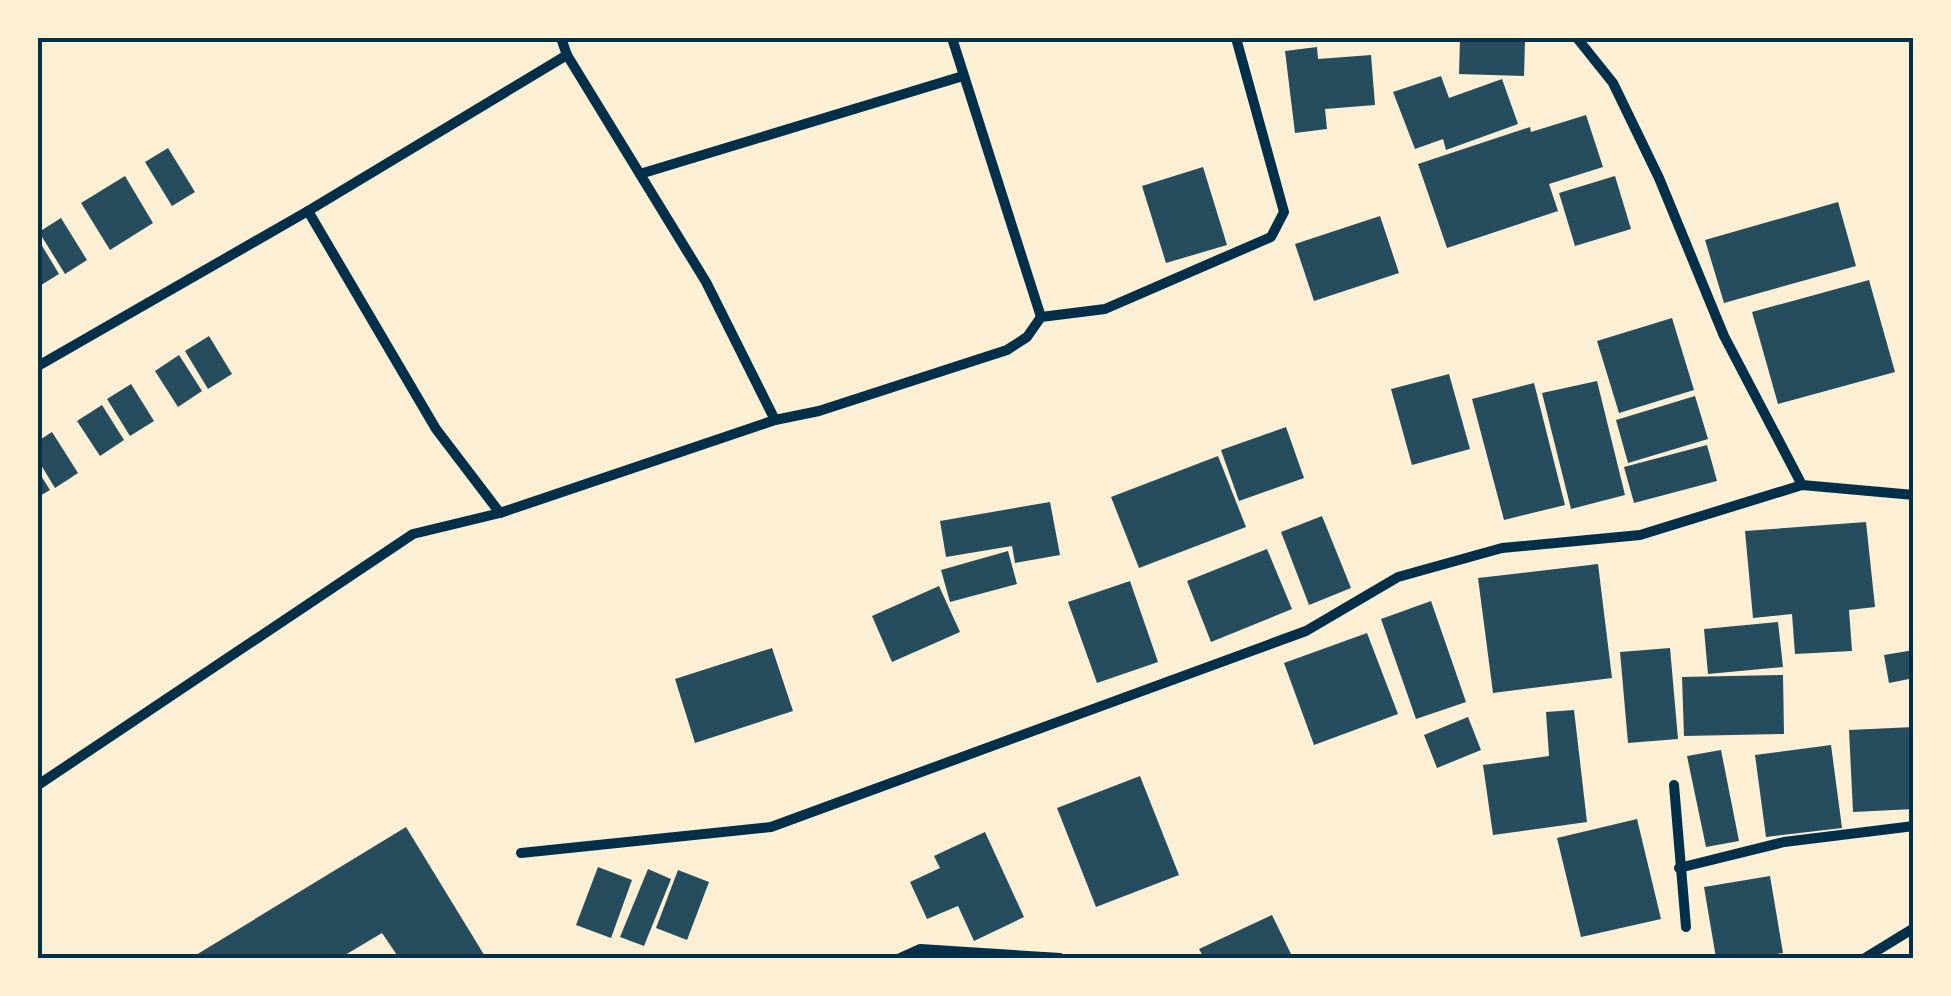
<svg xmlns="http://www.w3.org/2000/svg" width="1951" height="996" font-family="'Titillium Web',sans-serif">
  <rect width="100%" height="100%" fill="#fdf0d5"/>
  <g fill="#264d5e">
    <polygon points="1460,39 1525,41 1524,76 1459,74"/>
    <polygon points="1317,47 1318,59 1371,55 1375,105 1325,109 1327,129 1295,133 1285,51"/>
    <polygon points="1441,76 1449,98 1502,79 1518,124 1446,150 1443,139 1415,149 1393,92"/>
    <polygon points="1586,115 1603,167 1549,184 1558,211 1447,248 1418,164 1530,127 1531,132"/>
    <polygon points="168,148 195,192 172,206 145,162"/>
    <polygon points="1203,167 1227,245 1166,263 1142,186"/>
    <polygon points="125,176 153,223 110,250 81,203"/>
    <polygon points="1615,176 1631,229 1575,246 1559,193"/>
    <polygon points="1838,202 1856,266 1724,303 1705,240"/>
    <polygon points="1380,216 1399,273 1314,301 1295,244"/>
    <polygon points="61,218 87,260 65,274 39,232"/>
    <polygon points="38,239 59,274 38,287"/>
    <polygon points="1869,280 1895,372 1778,404 1752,312"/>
    <polygon points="1672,318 1694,390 1619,413 1597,341"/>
    <polygon points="209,336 232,374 208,389 185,351"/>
    <polygon points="179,355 202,391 178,407 155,371"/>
    <polygon points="1449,374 1470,449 1412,465 1391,389"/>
    <polygon points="1597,381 1625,495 1571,509 1542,393"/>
    <polygon points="1534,383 1565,505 1504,520 1472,399"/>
    <polygon points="131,384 154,421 130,436 107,399"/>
    <polygon points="1695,396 1708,439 1628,463 1616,420"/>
    <polygon points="102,405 124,440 100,456 77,421"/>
    <polygon points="1286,427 1304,478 1239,501 1221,450"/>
    <polygon points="52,432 78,473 55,488 38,460 38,441"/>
    <polygon points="1707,445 1717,481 1634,503 1624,467"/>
    <polygon points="1218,456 1246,527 1139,568 1111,497"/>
    <polygon points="38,471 50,490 38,497"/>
    <polygon points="1050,502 1060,555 1015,563 1012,546 946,557 940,521"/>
    <polygon points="1322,516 1351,588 1309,605 1281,532"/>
    <polygon points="1866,522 1875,607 1849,610 1852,651 1795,654 1792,614 1753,618 1745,531"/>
    <polygon points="1267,549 1292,609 1211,642 1187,581"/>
    <polygon points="1008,551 1017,584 950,602 941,570"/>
    <polygon points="1598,564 1612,678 1493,693 1478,578"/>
    <polygon points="1130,581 1158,662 1097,683 1068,602"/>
    <polygon points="939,586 960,632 892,662 872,616"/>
    <polygon points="1431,601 1466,702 1416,719 1381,619"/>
    <polygon points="1778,622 1783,667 1708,674 1704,629"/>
    <polygon points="1367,633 1398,714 1314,745 1284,663"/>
    <polygon points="772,648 793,711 695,743 675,679"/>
    <polygon points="1670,648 1678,739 1628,743 1620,652"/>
    <polygon points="1914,650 1914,678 1889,683 1884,655"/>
    <polygon points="1783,675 1784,734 1684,736 1682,677"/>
    <polygon points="1574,710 1587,822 1493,835 1483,765 1549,756 1546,712"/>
    <polygon points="1468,717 1481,750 1437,768 1424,735"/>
    <polygon points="1914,727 1914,809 1853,812 1849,730"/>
    <polygon points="1831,745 1842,828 1766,837 1755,755"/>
    <polygon points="1721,750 1739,841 1706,847 1687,756"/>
    <polygon points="1140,776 1179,875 1096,907 1057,808"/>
    <polygon points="1637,819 1661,919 1581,937 1557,838"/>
    <polygon points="406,827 486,958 399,958 382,933 340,958 191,958"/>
    <polygon points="985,832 1024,917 974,941 958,906 927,919 910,882 940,868 934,856"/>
    <polygon points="598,867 632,880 611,938 576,925"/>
    <polygon points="648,869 671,879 644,946 620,937"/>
    <polygon points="678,870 709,882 687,940 656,928"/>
    <polygon points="1770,876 1783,953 1748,958 1716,958 1704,887"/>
    <polygon points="1272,915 1293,958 1204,958 1199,949"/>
  </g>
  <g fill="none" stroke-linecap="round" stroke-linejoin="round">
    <g stroke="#003049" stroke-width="10">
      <polyline points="561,38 567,55 706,282 775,420"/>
      <polyline points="952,38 1041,317"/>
      <polyline points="1577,38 1613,83 1659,178 1724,336 1802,485"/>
      <polyline points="640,174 963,76"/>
      <polyline points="38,366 308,211 567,55"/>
      <polyline points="500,513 775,420 819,411 1007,350 1027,337 1041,317 1105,309 1271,237 1284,212 1236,38"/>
      <polyline points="38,785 413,534 500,513 436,429 308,211"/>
      <polyline points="1674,785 1686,927"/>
      <polyline points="521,853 771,827 1306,631 1398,577 1502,548 1640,535 1802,485 1914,495"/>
      <polyline points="1679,868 1784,842 1914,826"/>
      <polyline points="900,958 920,949 1060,958"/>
      <polyline points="1865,958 1914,928"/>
    </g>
  </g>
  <rect width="1951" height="996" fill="none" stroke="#fdf0d5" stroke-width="80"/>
  <rect x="40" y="40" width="1871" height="916" fill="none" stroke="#003049" stroke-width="4"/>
</svg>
